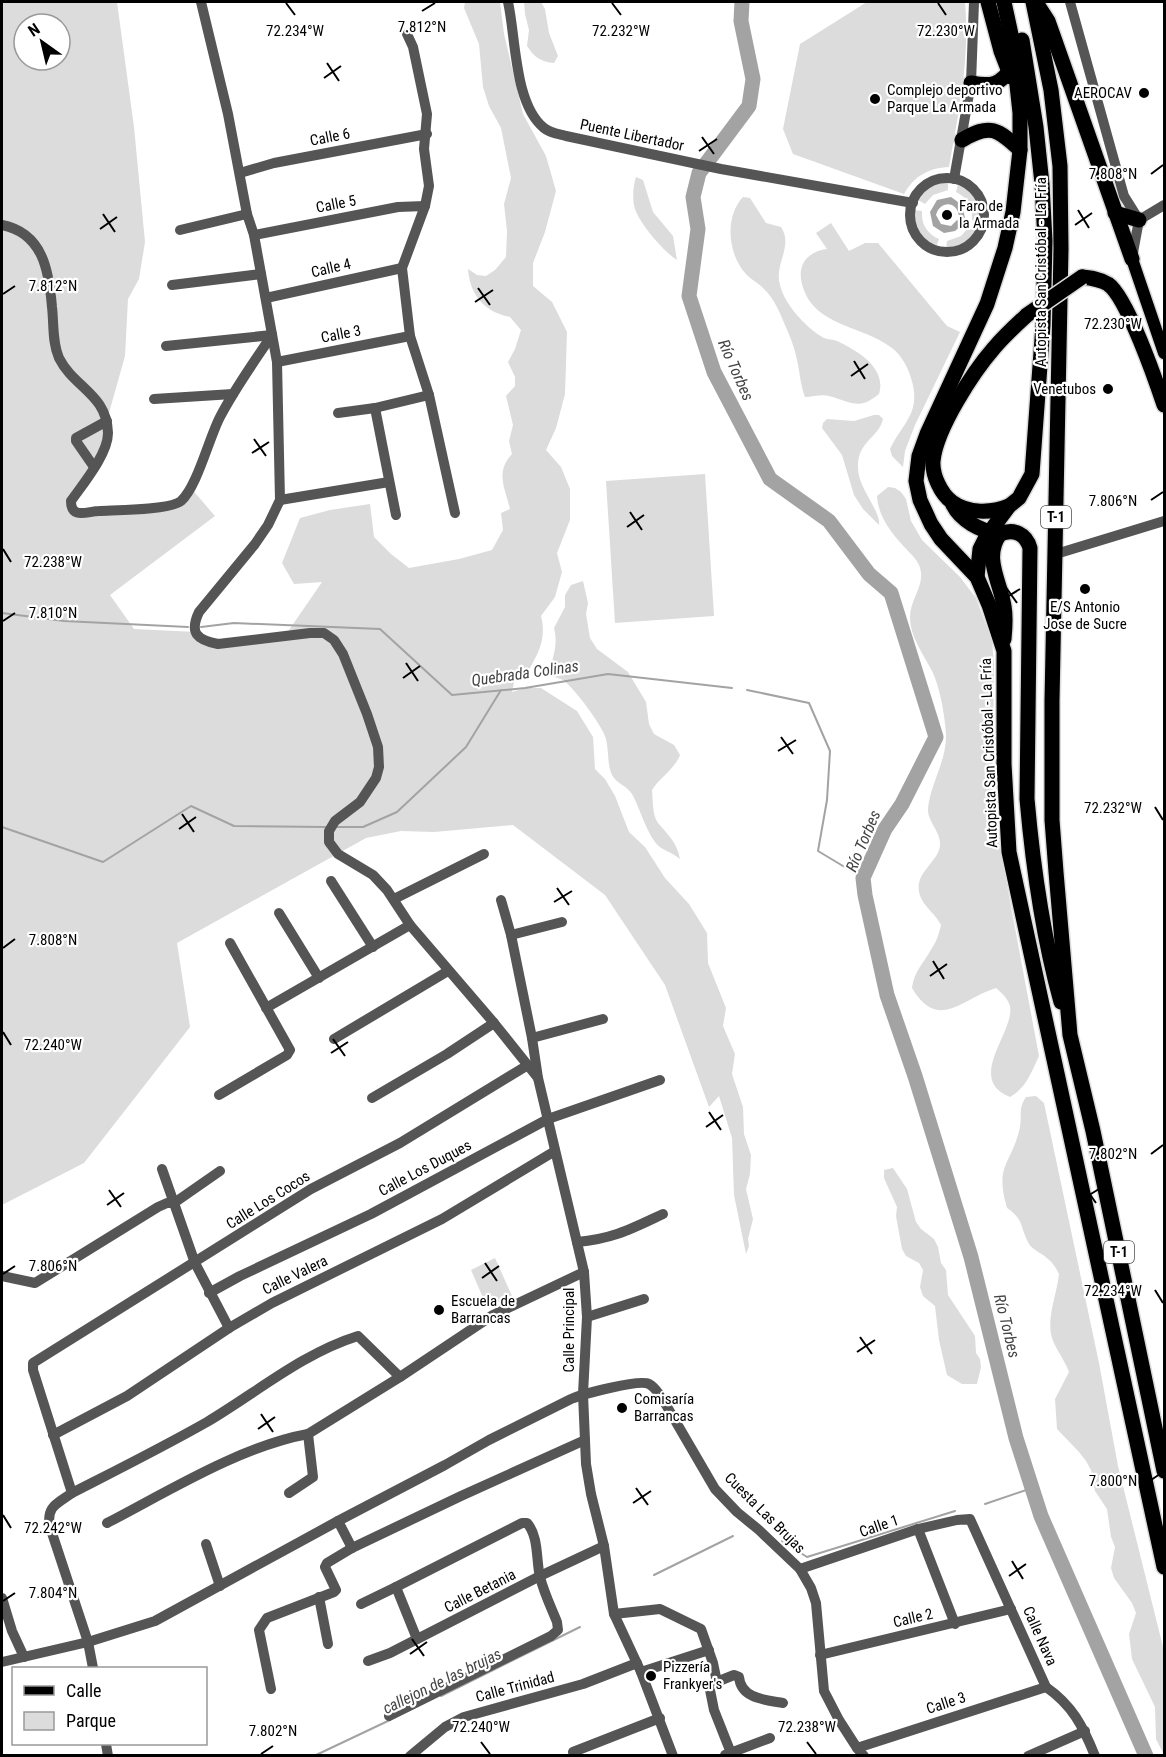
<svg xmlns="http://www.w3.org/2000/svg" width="1166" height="1757" font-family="'Roboto Condensed',sans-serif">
  <rect width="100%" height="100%" fill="#fff"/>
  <g fill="#dcdcdc" fill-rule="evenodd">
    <path d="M 2,2 L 117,2 L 134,127 L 145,242 L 139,279 L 128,299 L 125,356 L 107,420 L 108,435 L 72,501 L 80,514 L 181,500 L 190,487 L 215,516 L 110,595 L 134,629 L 196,632 L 204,640 L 285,636 L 322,582 L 294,584 L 282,563 L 300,518 L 330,510 L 370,504 L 374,537 L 391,554 L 409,568 L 459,559 L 492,550 L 503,530 L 501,513 L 510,509 C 505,488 495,472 512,454 L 509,441 L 513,425 L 506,396 L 515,386 L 515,377 L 508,362 L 515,349 L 521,330 L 510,317 C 485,312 470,296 468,269 L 477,275 L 486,276 L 495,270 L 506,257 L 507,231 L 504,204 L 511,178 L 501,128 L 489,106 L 483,87 L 479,44 L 464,8 L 465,2 L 500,2 L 504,34 L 523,114 L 546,156 L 556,191 L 545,232 L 533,263 L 533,286 L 552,302 L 567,332 L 565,394 L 556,428 L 546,450 L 561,467 L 570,489 L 570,520 L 557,553 L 562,572 L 555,597 L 541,616 C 547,639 538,654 527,673 L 517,677 L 510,674 L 514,683 L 512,692 L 525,688 L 541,688 L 577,711 L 593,737 L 595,769 L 605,779 L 615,796 L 629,832 L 645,847 L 665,878 L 689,904 L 707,933 L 708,963 L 726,1008 L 723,1026 L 735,1054 L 732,1074 L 743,1107 L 744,1134 L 751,1155 L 750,1174 L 746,1189 L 753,1219 L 748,1239 L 749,1246 L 746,1254 L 734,1195 L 732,1138 L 719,1096 L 709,1107 L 665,985 L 605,895 L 513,825 L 434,832 L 401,831 L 366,838 L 177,943 L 190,1027 L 84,1163 L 2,1205 ZM 24,24 L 60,24 L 60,60 L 24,60 Z"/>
    <path d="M 524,2 L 541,2 L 545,9 L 549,33 L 558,56 L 554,63 C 541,62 534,57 527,46 L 529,30 L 525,14 Z"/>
    <path d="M 867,2 L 965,2 C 970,59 959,111 949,167 C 929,168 914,176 904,194 L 793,154 L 783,129 L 800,44 Z"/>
    <path d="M 636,177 L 643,180 L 653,212 L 673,236 L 677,260 C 664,252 640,224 635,209 C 632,200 633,186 636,177 Z"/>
    <path d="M 948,182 L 948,190 L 933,195 L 925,204 L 918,200 C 925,189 935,183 948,182 Z"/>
    <path d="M 958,184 C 974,191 982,204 980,221 L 972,220 C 973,207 968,198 956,192 Z"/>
    <path d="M 743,197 L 750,198 L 766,223 L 781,227 C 791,242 781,256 779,272 C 777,287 787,303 796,314 C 803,322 814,333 824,338 C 828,340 833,339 837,341 C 858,351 887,368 879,394 C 858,411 852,402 829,396 C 821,394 813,397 805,397 C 800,384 800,373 797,360 C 795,349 790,336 785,325 C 780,313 774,298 764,289 C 759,283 751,280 746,274 C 728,255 724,217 743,197 Z"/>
    <path d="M 914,210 L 922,211 C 921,224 927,234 939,239 L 936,247 C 920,240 913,227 914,210 Z"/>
    <path d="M 831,223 L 849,251 L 865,243 L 878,243 L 947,326 L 960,332 L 915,425 L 905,451 L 903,467 L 892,456 L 890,449 C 903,422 922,413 911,378 C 908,367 901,355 892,348 C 863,325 813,327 802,284 C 800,276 800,269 804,262 C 809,254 818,250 827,249 L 816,233 Z"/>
    <path d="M 969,227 L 976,231 C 969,242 960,248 946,249 L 947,241 L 961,236 Z"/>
    <path d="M 874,415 L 879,415 L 883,419 C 879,438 857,441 858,468 C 858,488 881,511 879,525 L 863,509 L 854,495 L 842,455 L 822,428 L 823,423 L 827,419 L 854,421 Z"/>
    <polygon points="705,474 714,616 615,623 606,481"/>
    <path d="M 888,487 L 895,488 L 901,492 L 906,499 L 911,521 L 922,540 L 960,577 L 976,598 L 992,641 L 994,664 L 992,805 L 1039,1056 C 1031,1073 1026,1088 1010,1097 C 965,1079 1015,1032 1010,1006 C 1008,999 1002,993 996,988 C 961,999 938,1032 912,988 C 914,971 924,963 932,948 C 937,941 939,933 941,925 C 936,915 927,909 922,900 C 908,873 942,863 940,842 C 939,830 927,821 928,808 C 931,782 947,760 946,734 C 945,716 940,687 932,671 C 924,655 910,637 910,617 C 910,598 927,584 919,565 C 916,559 912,555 908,551 C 894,536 878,518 877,496 Z"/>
    <path d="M 583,581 L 588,603 L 586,614 L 590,638 L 597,649 L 628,672 L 646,702 L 649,724 L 654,734 L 674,745 L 680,755 C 674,770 660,777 652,790 C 653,799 652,815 658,823 C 668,835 677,842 680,859 C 673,853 665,851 660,847 C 648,838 640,808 632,794 C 627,786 616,783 612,775 C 607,764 609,751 606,739 C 603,726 574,688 563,680 C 559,678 555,677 550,676 C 551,657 559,648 554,628 L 565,607 L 565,595 L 571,585 Z"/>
    <path d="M 1036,1096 L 1044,1103 L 1099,1363 L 1118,1466 L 1164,1651 L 1164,1755 L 1156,1739 L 1155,1707 L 1132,1659 L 1129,1634 L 1136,1613 L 1132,1603 L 1114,1578 L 1111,1568 L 1115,1547 L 1111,1537 L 1107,1509 L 1095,1491 L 1091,1470 L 1086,1461 L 1079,1452 L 1057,1429 L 1055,1399 L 1069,1372 C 1065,1361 1059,1354 1054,1343 C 1044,1323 1057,1295 1059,1274 C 1056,1268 1053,1263 1048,1259 C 1042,1253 1034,1251 1029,1244 C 1020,1228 1024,1219 1007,1208 C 994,1164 1012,1164 1020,1127 C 1022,1114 1018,1109 1026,1097 Z"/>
    <polygon points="893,1168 907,1189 916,1222 921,1229 934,1239 938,1247 941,1263 946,1270 948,1295 975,1336 976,1353 980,1359 981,1367 977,1384 962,1384 947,1375 939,1340 935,1306 923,1296 920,1287 923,1270 919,1263 906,1256 902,1249 896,1216 897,1207 884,1178 884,1170"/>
    <polygon points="495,1258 512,1296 487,1307 471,1270"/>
  </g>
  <path fill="#a3a3a3" d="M 951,197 L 962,205 L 965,218 L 959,217 C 958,201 940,200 936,215 L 941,224 L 951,226 L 957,220 L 963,224 L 955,231 L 944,233 L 933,226 L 930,212 L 937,200 Z"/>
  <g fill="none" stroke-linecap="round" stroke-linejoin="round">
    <g stroke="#a3a3a3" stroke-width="2">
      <polyline points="2,613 64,621 188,627"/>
      <polyline points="201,627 234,623 380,629 452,695 525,688 608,674 732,688"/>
      <polyline points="747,690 809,703 830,751 827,800 818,851 863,878"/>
      <polyline points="2,827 103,862 191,806 234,826 325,827"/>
      <polyline points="337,827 363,827 397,812 466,747 501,690"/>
      <polyline points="985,1504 1032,1488"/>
      <polyline points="782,1541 807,1557 955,1511"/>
      <polyline points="654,1575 733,1536"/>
      <polyline points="441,1696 580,1627"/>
      <polyline points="314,1756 390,1720"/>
    </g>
    <polyline stroke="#a3a3a3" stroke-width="15" points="742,2 741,21 753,79 749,106 699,173 693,197 698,229 689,296 714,372 770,479 829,521 869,574 891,593 936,737 902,804 885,829 863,878 865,895 887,995 915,1076 971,1257 1016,1438 1041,1516 1146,1756"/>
    <defs>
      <polyline id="major" points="1132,259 1164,353"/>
      <g id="highway">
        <polyline points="988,2 1001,51 1011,77"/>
        <polyline points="1004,2 1012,39 1020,113 1020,150 1013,212 1005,248 987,304 927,434 919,456 916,481 920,500 931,524 941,539 977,577 989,605 1004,651 1004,764 1009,852 1164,1567"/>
        <polyline points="1033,2 1051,90 1060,166 1061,249 1052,701 1052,820 1056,872 1070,1035 1093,1131 1164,1471"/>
        <polyline points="1037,4 1048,21 1132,259"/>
        <path d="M 971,83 C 993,87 999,85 1013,67"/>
        <path d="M 962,140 C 990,123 998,129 1020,150"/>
        <polyline points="1115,213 1139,220"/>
        <path d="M 1082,277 C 1091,278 1100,279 1108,284 C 1127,297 1156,381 1164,405"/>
        <path d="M 953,505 C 961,521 980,530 997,534"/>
        <path d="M 1009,506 C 992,513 968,514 952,502 C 941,494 932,475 933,461 C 936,429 973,372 994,348 C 1004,336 1015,326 1027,315"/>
        <polyline points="977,577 980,549 986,537 1009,506 1019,498 1032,474 1043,325 1045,241 1042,184 1036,127 1022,40"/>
        <path d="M 1004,639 C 1005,629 1006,617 1004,606 C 1000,581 983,557 1000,534 C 1014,528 1026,534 1030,548 L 1027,799 C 1033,867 1043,937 1061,1002"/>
      </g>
    </defs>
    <use href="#major" stroke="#dbdbdb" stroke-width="15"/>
    <use href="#highway" stroke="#dbdbdb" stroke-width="18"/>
    <g stroke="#555" stroke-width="10">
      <path d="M 201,2 L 228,114 L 247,214 L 254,235 L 277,362 L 280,500 L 268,525 L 255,544 L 199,612 C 189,633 197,640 218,644 L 310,633 L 324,633 L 334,640 L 343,654 L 367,714 L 378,747 L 379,767 L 376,778 L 360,802 L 335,821 L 329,831 L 329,842 L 338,854 L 373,875 L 387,890 L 410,925 L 494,1023 L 538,1078"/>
      <path d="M 508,2 C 516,37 514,104 544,128 C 550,133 559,134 566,136 L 721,169 L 913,203"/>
      <polyline points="1070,2 1124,196 1139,220"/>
      <polyline points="407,34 413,47 427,114 424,149 429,186 425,206 402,268 410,336 429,395 455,513"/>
      <polyline points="240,173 274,163 427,134"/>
      <circle cx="947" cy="215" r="37"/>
      <polyline points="954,179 971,83 974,2"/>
      <polyline points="1139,220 1164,205"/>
      <path d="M 2,225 C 43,233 49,271 52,307 C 54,324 52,342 59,358 C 74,388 107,394 108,433 C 108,454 83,484 71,501 C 71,520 88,511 99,511 C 116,510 170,510 181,501 C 197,487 209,438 220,417 C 235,388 254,362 272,335"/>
      <polyline points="180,230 247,214"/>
      <polyline points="254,235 398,207 425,206"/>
      <polyline points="1132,258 1139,220"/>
      <polyline points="172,285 261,274"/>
      <polyline points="266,298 402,268"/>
      <polyline points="166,346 272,335"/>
      <polyline points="277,362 410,336"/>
      <polyline points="154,399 233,394"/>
      <polyline points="375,408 396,515"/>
      <polyline points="338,413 375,408 429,395"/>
      <polyline points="94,467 76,441 76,438 107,421"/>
      <polyline points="280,500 389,482"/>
      <polyline points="1056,554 1164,521"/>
      <polyline points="331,881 373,947"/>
      <polyline points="394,899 484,854"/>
      <polyline points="501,900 511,935 532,1038 538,1078 584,1272 587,1317 583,1394 586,1464 591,1494 604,1546 614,1614 641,1672 673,1756"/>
      <polyline points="279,913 319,978"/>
      <polyline points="511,935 562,922"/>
      <polyline points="266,1008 410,925"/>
      <polyline points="532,1038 603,1019"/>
      <polyline points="334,1039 448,971"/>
      <polyline points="219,1095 287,1055 290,1050 230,943"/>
      <polyline points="372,1098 447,1054 494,1023"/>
      <polyline points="162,1169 195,1263 229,1328"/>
      <path d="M 577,1242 C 613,1239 631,1229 663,1214"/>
      <polyline points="2,1276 35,1283 158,1207 167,1203 174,1203 220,1171"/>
      <polyline points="209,1293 240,1276 371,1214 548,1119 660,1080"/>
      <polyline points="587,1317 644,1299"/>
      <polyline points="53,1435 127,1396 229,1328 272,1303 442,1219 555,1151"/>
      <path d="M 72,1493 C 117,1470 163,1447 207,1422 C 256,1393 303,1353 358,1336 L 400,1377"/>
      <polyline points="289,1493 313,1477 308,1434 400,1377 493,1315 584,1272"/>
      <polyline points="338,1521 352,1548"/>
      <path d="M 107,1523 C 167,1492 241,1446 308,1434"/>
      <polyline points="918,1529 955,1624"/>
      <polyline points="206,1544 220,1586"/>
      <path d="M 800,1569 L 918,1529 L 957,1520 L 970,1519 L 1046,1687 C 1072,1705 1083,1726 1095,1756"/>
      <polyline points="319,1597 328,1644"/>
      <polyline points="2,1598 12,1631 24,1657"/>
      <polyline points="361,1604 396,1587"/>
      <polyline points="614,1614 660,1609 701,1629 713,1663 717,1682"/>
      <polyline points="820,1655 1011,1609"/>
      <polyline points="368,1661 390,1653 540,1576 604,1546"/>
      <path d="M 2,1662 L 88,1642 L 155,1621 L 338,1521 L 445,1465 L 489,1440 L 571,1399 C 583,1394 639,1379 649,1384 C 655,1387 658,1393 662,1398 L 715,1489 L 737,1512 L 759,1530 L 800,1569 L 811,1588 L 816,1603 L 824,1691 L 839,1720 L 857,1748 L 864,1756"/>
      <path d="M 93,1668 L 88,1642 L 50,1527 C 46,1506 57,1504 72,1493 L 33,1370 L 33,1363 L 311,1189 L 400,1143 L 528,1065"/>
      <polyline points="641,1672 709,1650"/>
      <polyline points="271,1689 259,1630 267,1618 334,1592 336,1590 325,1567 327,1563 352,1548 461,1496 585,1440"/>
      <path d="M 389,1716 L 551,1636 L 558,1630 L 557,1622 C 551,1607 544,1593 540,1577 C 536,1561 539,1536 527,1523 L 522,1523 L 396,1587 L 417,1639"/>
      <polyline points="106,1744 108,1756"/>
      <polyline points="857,1748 1046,1687"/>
      <polyline points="573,1752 660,1718"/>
      <path d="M 731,1753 L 714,1710 L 709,1685 L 734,1675 L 739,1677 C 741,1699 766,1700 783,1703"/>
      <polyline points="725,1755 770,1738"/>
      <polyline points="410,1756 445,1727 464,1717 583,1684 637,1663"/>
      <polyline points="1028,1756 1085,1731"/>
    </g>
    <use href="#major" stroke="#000" stroke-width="12"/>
    <use href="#highway" stroke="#000" stroke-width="15"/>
    <defs>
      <polyline id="highway-bridge" points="1027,315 1082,277"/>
    </defs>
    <use href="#highway-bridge" stroke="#dbdbdb" stroke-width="18" stroke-linecap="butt"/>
    <use href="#highway-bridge" stroke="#000" stroke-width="15"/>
  </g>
  <path fill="none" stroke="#000" stroke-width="2" d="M 286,3 L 295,15M 612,3 L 621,15M 938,3 L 946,15M 422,11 L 435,3M 327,63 L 339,81M 324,78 L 341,66M 702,137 L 714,154M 699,151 L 717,139M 1151,174 L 1163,165M 1078,210 L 1089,228M 103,214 L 115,232M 1075,225 L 1092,213M 100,229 L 117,217M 478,288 L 490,305M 3,294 L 15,286M 475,302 L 493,290M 1155,324 L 1163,337M 854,361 L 865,379M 851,376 L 868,364M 254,439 L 266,456M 252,453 L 269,442M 1151,500 L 1163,492M 630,512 L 642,530M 627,527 L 644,515M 3,549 L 11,562M 1005,586 L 1017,603M 1002,600 L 1020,589M 3,621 L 15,613M 406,663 L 418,681M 403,678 L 420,666M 781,737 L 793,754M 778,751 L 796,740M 1155,807 L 1163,820M 182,814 L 194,832M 179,829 L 196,817M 557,888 L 569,905M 554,902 L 572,891M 3,948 L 15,939M 933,961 L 944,979M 930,976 L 947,964M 3,1032 L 11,1045M 333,1039 L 345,1056M 331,1053 L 348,1042M 709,1112 L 721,1130M 706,1127 L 723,1115M 1151,1154 L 1163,1145M 1084,1186 L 1096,1203M 109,1190 L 121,1207M 1081,1200 L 1099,1189M 107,1205 L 124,1193M 485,1263 L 497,1281M 3,1274 L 15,1266M 482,1278 L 499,1266M 1155,1290 L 1163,1303M 860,1337 L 872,1354M 857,1352 L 875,1340M 261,1414 L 273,1432M 258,1429 L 275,1417M 1151,1480 L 1163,1472M 636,1488 L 648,1505M 633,1503 L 651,1491M 3,1515 L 11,1528M 1012,1561 L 1023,1579M 1009,1576 L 1026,1564M 3,1601 L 15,1593M 412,1639 L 424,1656M 410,1654 L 427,1642M 481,1742 L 490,1754M 807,1742 L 816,1754M 261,1754 L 273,1746"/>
  <g fill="#000" stroke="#fff" stroke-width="2">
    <circle cx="1144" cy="93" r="6"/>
    <circle cx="875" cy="99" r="6"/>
    <circle cx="947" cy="215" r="6"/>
    <circle cx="1108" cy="389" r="6"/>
    <circle cx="1085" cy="589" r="6"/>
    <circle cx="439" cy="1310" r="6"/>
    <circle cx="622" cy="1408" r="6"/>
    <circle cx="651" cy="1676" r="6"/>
  </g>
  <g text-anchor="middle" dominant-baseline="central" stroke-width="4.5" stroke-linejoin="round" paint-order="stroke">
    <g fill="#fff" stroke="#4c4c4c" stroke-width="1.5">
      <rect x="1041" y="506" width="30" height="22" rx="4.5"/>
      <rect x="1104" y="1241" width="30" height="22" rx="4.5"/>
    </g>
    <g font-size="14" font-weight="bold" fill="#000">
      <text x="1056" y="517">T-1</text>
      <text x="1119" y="1252">T-1</text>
    </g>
    <g font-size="15" fill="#000" stroke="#fff" text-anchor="start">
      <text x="887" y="90">Complejo deportivo<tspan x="887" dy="17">Parque La Armada</tspan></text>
      <text x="1132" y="93" text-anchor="end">AEROCAV</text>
      <text x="959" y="206">Faro de<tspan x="959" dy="17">la Armada</tspan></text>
      <text x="1096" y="389" text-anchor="end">Venetubos</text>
      <text x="1085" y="607" text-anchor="middle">E/S Antonio<tspan x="1085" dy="17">Jose de Sucre</tspan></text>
      <text x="451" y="1301">Escuela de<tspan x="451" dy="17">Barrancas</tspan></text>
      <text x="634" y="1399">Comisaría<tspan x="634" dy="17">Barrancas</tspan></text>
      <text x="663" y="1667">Pizzería<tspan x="663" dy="17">Frankyer's</tspan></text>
    </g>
    <g font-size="15" fill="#000" stroke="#fff">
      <text transform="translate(632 135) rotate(12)">Puente Libertador</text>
      <text transform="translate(330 137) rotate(-11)">Calle 6</text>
      <text transform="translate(336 204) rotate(-11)">Calle 5</text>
      <text transform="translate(331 268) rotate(-13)">Calle 4</text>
      <text transform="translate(1041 272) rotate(-90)">Autopista San Cristóbal - La Fría</text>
      <text transform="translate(341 334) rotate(-11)">Calle 3</text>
      <text transform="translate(989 753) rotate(-92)">Autopista San Cristóbal - La Fría</text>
      <text transform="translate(425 1168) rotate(-28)">Calle Los Duques</text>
      <text transform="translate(268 1200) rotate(-32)">Calle Los Cocos</text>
      <text transform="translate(295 1275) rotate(-26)">Calle Valera</text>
      <text transform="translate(569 1330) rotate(-90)">Calle Principal</text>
      <text transform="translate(765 1513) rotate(45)">Cuesta Las Brujas</text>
      <text transform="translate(879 1526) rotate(-19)">Calle 1</text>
      <text transform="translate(480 1591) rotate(-27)">Calle Betania</text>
      <text transform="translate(913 1618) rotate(-13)">Calle 2</text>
      <text transform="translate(1040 1636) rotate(66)">Calle Nava</text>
      <text transform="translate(515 1687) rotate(-15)">Calle Trinidad</text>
      <text transform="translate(946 1703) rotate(-18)">Calle 3</text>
    </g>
    <g font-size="16" font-style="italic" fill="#444" stroke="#fff">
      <text transform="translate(736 370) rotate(66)">Río Torbes</text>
      <text transform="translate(525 673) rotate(-8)">Quebrada Colinas</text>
      <text transform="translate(863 841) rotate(-67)">Río Torbes</text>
      <text transform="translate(1007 1326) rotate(76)">Río Torbes</text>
      <text transform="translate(442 1681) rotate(-26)">callejon de las brujas</text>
    </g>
  </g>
  <g font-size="15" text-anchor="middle" fill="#000" stroke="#fff" stroke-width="4.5" stroke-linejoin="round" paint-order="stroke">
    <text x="422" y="32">7.812°N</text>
    <text x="295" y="36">72.234°W</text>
    <text x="621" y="36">72.232°W</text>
    <text x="946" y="36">72.230°W</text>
    <text x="1113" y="179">7.808°N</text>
    <text x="53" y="291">7.812°N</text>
    <text x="1113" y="329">72.230°W</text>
    <text x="1113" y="506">7.806°N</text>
    <text x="53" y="567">72.238°W</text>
    <text x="53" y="618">7.810°N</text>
    <text x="1113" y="813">72.232°W</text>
    <text x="53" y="945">7.808°N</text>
    <text x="53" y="1050">72.240°W</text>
    <text x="1113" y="1159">7.802°N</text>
    <text x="53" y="1271">7.806°N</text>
    <text x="1113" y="1296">72.234°W</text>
    <text x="1113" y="1486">7.800°N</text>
    <text x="53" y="1533">72.242°W</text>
    <text x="53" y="1598">7.804°N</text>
    <text x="481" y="1732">72.240°W</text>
    <text x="807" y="1732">72.238°W</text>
    <text x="273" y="1736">7.802°N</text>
  </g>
  <rect width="1166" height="1757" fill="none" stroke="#000000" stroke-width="6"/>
  <rect x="12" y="1667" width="195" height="78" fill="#ffffff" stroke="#999999" stroke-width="1.5"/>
  <rect x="24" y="1686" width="30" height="9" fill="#000000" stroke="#999999" stroke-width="1.5"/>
  <text x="66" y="1697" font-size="18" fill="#000000">Calle</text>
  <rect x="24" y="1712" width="30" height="18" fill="#dcdcdc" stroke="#999999" stroke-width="1.5"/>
  <text x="66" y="1727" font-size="18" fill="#000000">Parque</text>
  <g transform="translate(42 42) rotate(326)"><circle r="28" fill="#ffffff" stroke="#999999" stroke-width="1.5"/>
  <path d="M0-4.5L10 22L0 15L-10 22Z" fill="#000000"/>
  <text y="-9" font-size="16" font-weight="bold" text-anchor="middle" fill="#000000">N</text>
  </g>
</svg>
